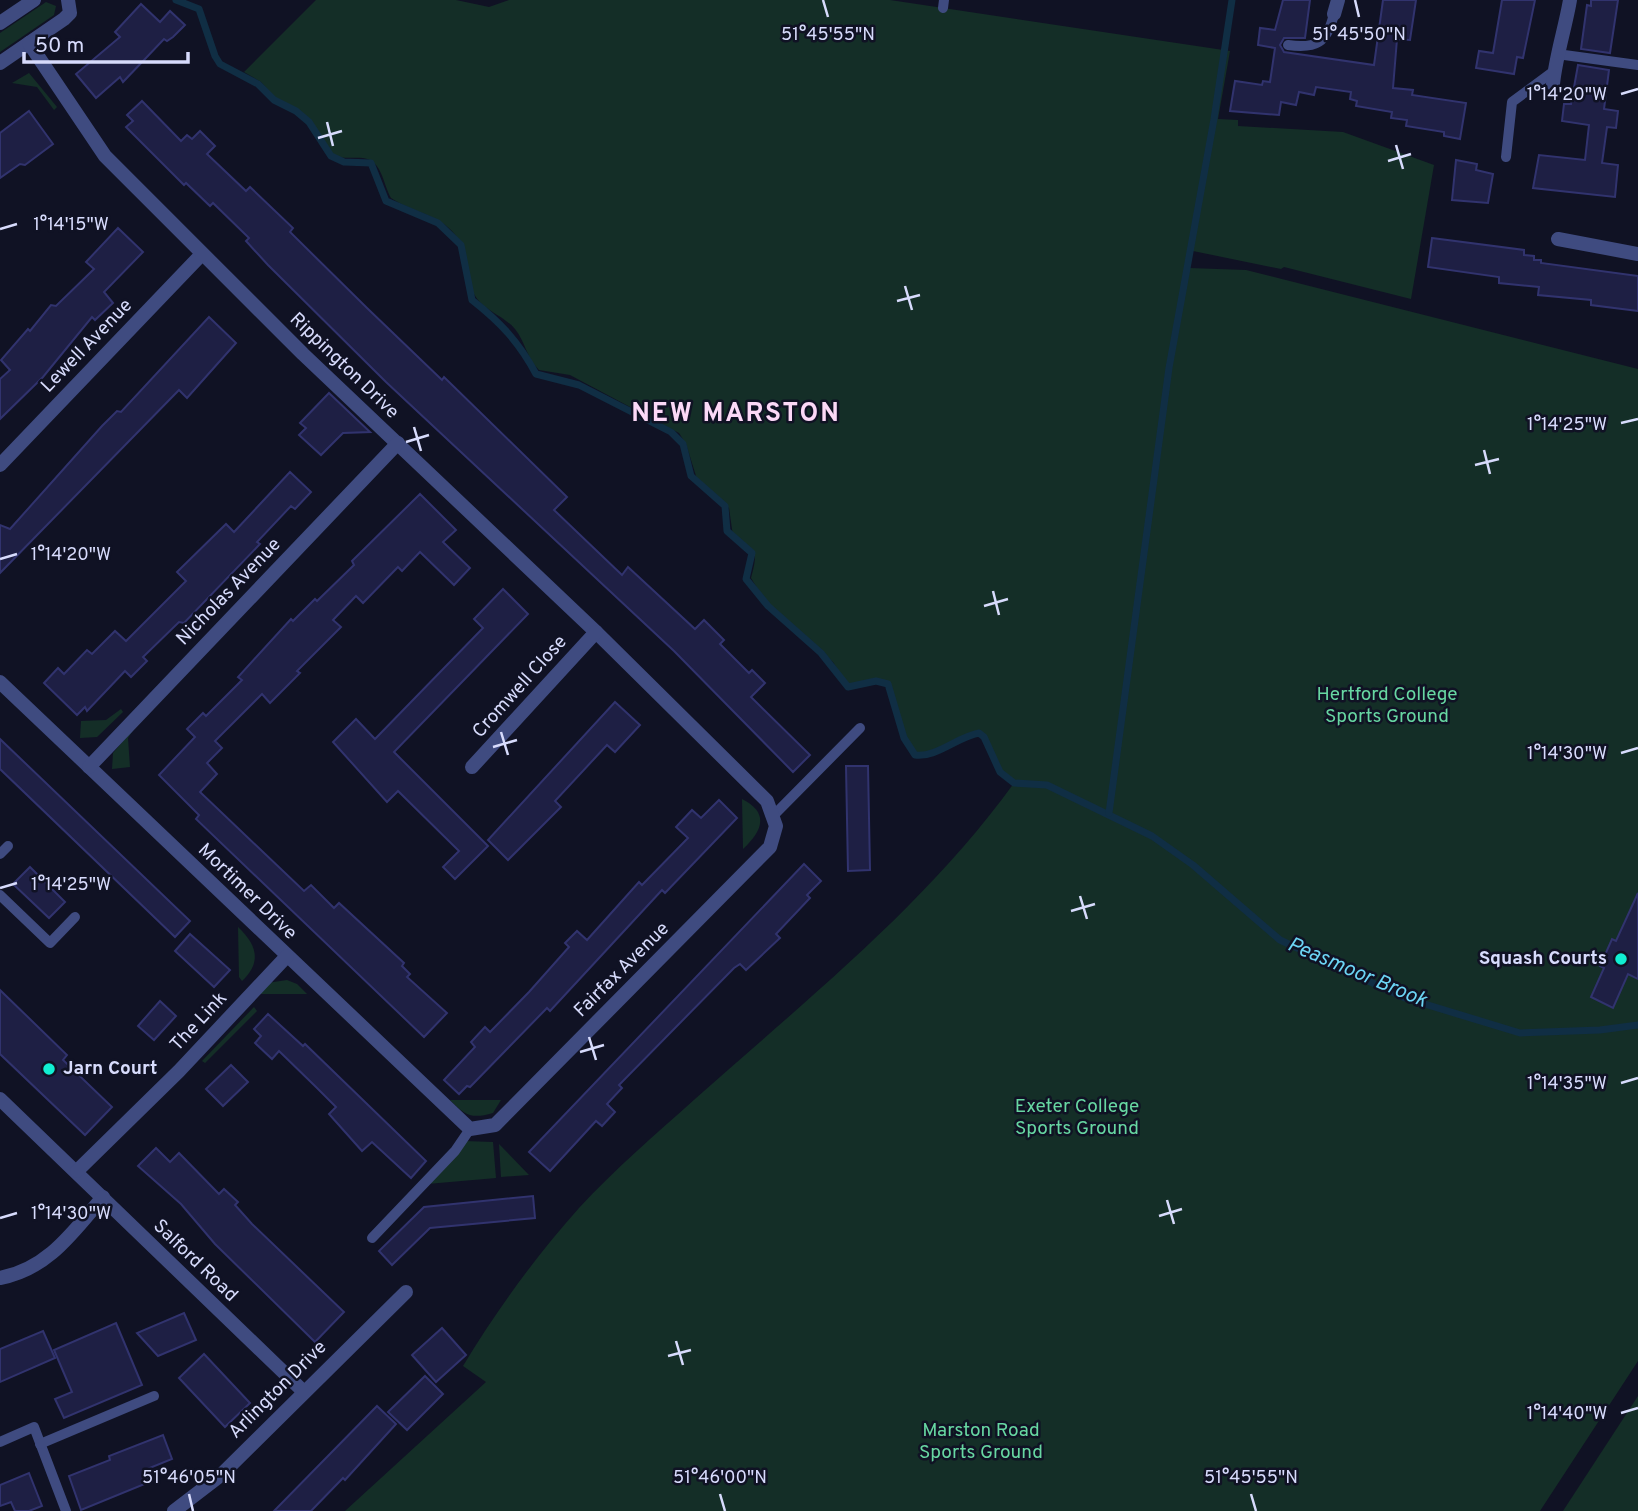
<svg xmlns="http://www.w3.org/2000/svg" width="1638" height="1511" font-family="Overpass,sans-serif">
  <rect width="100%" height="100%" fill="#101224"/>
  <g fill="#142e27">
    <path d="M 316,0 L 456,0 L 489,7 L 509,0 L 890,0 L 1230,51 L 1218,119 L 1238,120 L 1238,126 L 1343,132 L 1434,165 L 1411,299 L 1284,267 L 1281,269 L 1193,251 L 1189,268 L 1246,270 L 1638,369 L 1638,1361 L 1540,1511 L 345,1511 L 486,1382 L 463,1366 C 496,1311 536,1256 579,1208 C 615,1169 656,1134 695,1099 C 806,1000 926,905 1014,783 L 1000,772 L 984,737 L 979,733 C 957,737 937,758 915,755 L 904,738 L 888,684 L 876,681 L 848,687 L 833,662 L 768,606 L 751,578 C 759,548 755,554 733,536 L 729,508 L 697,479 L 686,444 L 679,433 L 570,375 L 539,370 C 527,359 525,341 515,329 C 501,313 481,311 472,290 C 461,266 475,258 452,231 C 436,214 410,211 391,198 C 383,184 382,160 363,158 C 353,157 344,159 334,156 L 303,114 L 277,100 L 261,82 L 244,72 Z"/>
    <polygon points="46,2 56,6 54,15 0,52 0,33"/>
    <polygon points="29,73 57,107 54,110 37,87 12,83"/>
    <polygon points="121,709 123,712 97,737 80,738 81,721 106,720"/>
    <polygon points="136,726 128,738 130,767 112,769 113,753"/>
    <path d="M 742,799 C 770,813 762,831 743,849 Z"/>
    <path d="M 238,927 C 257,945 262,962 242,981 L 239,977 Z"/>
    <polygon points="287,980 297,984 307,994 258,994 267,983"/>
    <polygon points="254,1007 257,1011 205,1063 202,1061"/>
    <path d="M 450,1100 L 501,1100 L 493,1113 C 472,1119 465,1116 450,1100 Z"/>
    <polygon points="464,1141 493,1142 496,1178 427,1184"/>
    <polygon points="499,1144 529,1175 501,1177"/>
    <polygon points="1638,1396 1638,1511 1563,1511"/>
  </g>
  <g fill="none" stroke-linecap="round" stroke-linejoin="round">
    <g stroke="#102e44" stroke-width="7">
      <path d="M 176,0 L 199,9 L 215,56 L 220,64 L 258,84 L 274,100 L 296,111 L 309,122 L 331,156 L 344,162 L 371,163 L 386,201 L 438,223 L 461,245 L 472,300 C 500,322 519,342 536,374 L 579,385 L 671,432 L 683,444 L 691,476 L 725,506 L 727,531 L 752,553 L 746,579 L 768,606 L 821,653 L 848,687 L 876,681 L 888,684 L 904,738 L 915,755 C 936,758 957,737 979,733 L 984,737 L 1000,772 L 1014,783 L 1047,785 L 1152,836 L 1193,865 L 1280,940 L 1405,998 L 1520,1033 L 1600,1030 L 1638,1025"/>
      <polyline points="1109,813 1169,368 1214,119 1232,0"/>
    </g>
  </g>
  <g fill="#1e1f44" stroke="#31336e" stroke-width="2">
    <polygon points="1283,0 1310,0 1305,38 1284,38 1280,45 1284,52 1374,65 1383,0 1416,0 1410,40 1397,39 1393,88 1413,90 1412,95 1466,103 1460,139 1444,136 1444,132 1406,126 1407,120 1391,118 1392,112 1356,106 1357,101 1350,99 1351,92 1316,87 1314,95 1299,92 1296,105 1281,102 1279,115 1230,111 1235,81 1262,85 1263,81 1270,82 1275,48 1258,45 1260,28 1275,30"/>
    <polygon points="1502,0 1535,0 1523,58 1517,57 1514,74 1476,68 1479,51 1493,53"/>
    <polygon points="1591,0 1618,0 1610,53 1581,49 1587,5 1591,6"/>
    <polygon points="141,4 160,22 170,11 185,25 173,37 167,41 164,39 123,82 120,77 96,98 76,74 120,37 115,32"/>
    <polygon points="1578,65 1609,70 1604,109 1618,111 1616,128 1607,127 1602,163 1618,165 1615,197 1533,188 1539,155 1585,160 1589,125 1562,121 1564,104 1571,104"/>
    <polygon points="142,101 181,141 187,135 192,139 200,131 215,146 207,154 246,191 250,187 293,228 290,232 367,308 442,380 444,377 567,497 554,510 622,575 628,567 695,629 704,620 724,640 720,644 749,673 752,670 765,683 751,697 810,755 793,772 674,651 386,382 268,265 246,241 249,238 213,203 210,206 186,183 184,185 126,127 133,121 127,115"/>
    <polygon points="29,111 53,144 25,165 20,164 0,178 0,133"/>
    <polygon points="1456,160 1477,164 1476,170 1493,174 1488,203 1452,200"/>
    <polygon points="118,228 143,252 104,292 113,303 95,320 92,317 43,377 0,419 0,379 10,370 1,360 28,329 30,331 51,305 56,306 94,269 86,262"/>
    <polygon points="1432,238 1524,250 1524,255 1534,256 1534,260 1541,260 1541,263 1638,276 1638,311 1591,305 1591,300 1538,295 1539,287 1499,283 1499,277 1428,267"/>
    <polygon points="209,317 236,343 187,398 179,390 0,573 0,525 10,529 102,426 117,411 121,412"/>
    <polygon points="329,393 370,432 343,433 321,455 299,435 306,428 300,423"/>
    <polygon points="290,472 311,492 295,509 291,506 257,542 260,544 184,623 179,622 143,657 147,661 131,677 125,671 87,711 85,707 77,715 44,683 58,668 64,674 87,650 92,654 115,631 126,641 186,581 177,572 226,524 234,532"/>
    <polygon points="420,494 456,530 443,542 470,568 454,585 420,552 402,571 398,567 363,603 356,596 333,620 341,627 297,671 300,673 270,703 262,694 215,741 222,748 207,763 217,774 200,792 304,891 311,885 334,908 339,903 404,963 402,966 410,974 407,977 447,1013 424,1037 196,819 199,815 159,775 195,737 187,729 203,713 206,716 242,680 238,677 291,619 293,621 315,599 317,601 354,565 352,561"/>
    <polygon points="503,589 528,614 394,752 488,846 455,879 443,867 459,851 398,791 387,802 333,742 356,719 375,739 483,628 474,619"/>
    <polygon points="615,702 640,725 615,752 607,745 555,801 561,807 508,860 488,840"/>
    <polygon points="0,739 190,921 175,937 0,769"/>
    <polygon points="846,766 868,766 870,870 848,871"/>
    <polygon points="719,800 737,818 665,893 662,890 550,1011 547,1008 470,1087 467,1086 459,1094 444,1080 475,1047 471,1042 485,1027 490,1032 529,992 569,947 565,943 577,931 587,940 639,882 642,885 688,838 676,827 692,810 701,818"/>
    <polygon points="804,864 821,881 807,895 810,898 776,934 780,938 746,970 740,964 734,968 619,1085 622,1088 607,1104 615,1112 602,1126 596,1121 550,1171 529,1152"/>
    <polygon points="30,867 65,902 49,918 13,884"/>
    <polygon points="1638,893 1638,979 1628,974 1613,1008 1591,997 1604,968 1600,966 1612,939 1616,941"/>
    <polygon points="190,934 230,970 214,987 175,951"/>
    <polygon points="0,990 67,1055 63,1060 112,1107 85,1135 0,1054"/>
    <polygon points="160,1001 176,1016 154,1040 138,1026"/>
    <polygon points="268,1014 303,1046 305,1044 426,1161 411,1178 372,1142 362,1151 329,1114 336,1107 316,1087 279,1051 272,1059 255,1043 261,1036 254,1029"/>
    <polygon points="231,1065 248,1082 223,1106 206,1089"/>
    <polygon points="156,1148 170,1162 179,1153 219,1194 224,1189 238,1202 235,1205 252,1224 344,1312 315,1342 215,1244 181,1204 138,1166"/>
    <polygon points="533,1196 535,1218 430,1228 392,1265 379,1251 424,1207"/>
    <polygon points="184,1313 196,1340 158,1356 137,1333"/>
    <polygon points="116,1323 142,1385 64,1418 55,1399 72,1392 54,1350"/>
    <polygon points="442,1328 466,1355 436,1382 412,1355"/>
    <polygon points="43,1331 55,1358 0,1382 0,1349"/>
    <polygon points="204,1354 250,1403 225,1427 179,1378"/>
    <polygon points="425,1376 443,1394 407,1430 388,1412"/>
    <polygon points="377,1406 396,1424 345,1480 343,1478 311,1511 274,1511"/>
    <polygon points="163,1435 172,1459 147,1469 152,1481 81,1510 69,1476 110,1460 109,1456"/>
    <polygon points="29,1473 42,1506 29,1511 15,1511 11,1502 0,1506 0,1485"/>
  </g>
  <g fill="none" stroke-linecap="round" stroke-linejoin="round">
    <g stroke="#3f4b80" stroke-width="10">
      <polyline points="943,8 944,0"/>
      <path d="M 1288,45 C 1316,49 1327,43 1334,14"/>
      <polyline points="1557,54 1638,65"/>
      <polyline points="1506,157 1512,102 1554,71"/>
      <polyline points="774,815 860,728"/>
      <polyline points="0,854 8,846"/>
      <polyline points="0,895 50,943 75,917"/>
      <polyline points="372,1238 455,1151 470,1129"/>
      <polyline points="0,1442 34,1427 66,1511"/>
      <polyline points="40,1444 154,1396"/>
    </g>
    <g stroke="#3f4b80" stroke-width="14">
      <polyline points="1334,14 1338,0"/>
      <polyline points="0,23 34,0"/>
      <polyline points="0,63 64,19 70,13 68,0"/>
      <path d="M 1553,84 C 1556,55 1565,29 1570,0"/>
      <polyline points="1558,239 1638,254"/>
      <polyline points="0,465 202,254"/>
      <polyline points="0,682 470,1129 495,1125 770,847 776,826 767,801 596,632 303,354 105,156 29,43"/>
      <polyline points="89,767 398,443"/>
      <polyline points="472,767 596,632"/>
      <path d="M 0,1099 C 101,1197 202,1295 304,1392"/>
      <polyline points="77,1171 179,1071 287,956"/>
      <path d="M 0,1278 C 48,1269 73,1232 103,1197"/>
      <polyline points="174,1511 221,1475 406,1292"/>
    </g>
  </g>
  <path fill="none" stroke="#d7dbfc" stroke-width="2.5" d="M 823,0 L 828,17M 1355,0 L 1359,17M 1621,94 L 1638,89M 327,122 L 333,146M 318,138 L 342,131M 1396,145 L 1403,169M 1388,161 L 1411,154M 0,229 L 17,224M 905,286 L 912,310M 897,301 L 920,295M 1621,423 L 1638,419M 414,427 L 421,451M 406,442 L 429,435M 1484,450 L 1490,474M 1475,465 L 1499,459M 0,559 L 17,554M 993,591 L 999,615M 984,606 L 1008,599M 501,732 L 508,755M 493,747 L 517,740M 1621,753 L 1638,748M 0,888 L 17,883M 1080,896 L 1087,919M 1071,911 L 1095,904M 589,1037 L 596,1060M 580,1052 L 604,1045M 1621,1083 L 1638,1078M 1167,1200 L 1174,1224M 1159,1216 L 1182,1209M 0,1218 L 17,1213M 676,1341 L 683,1365M 668,1356 L 691,1350M 1621,1413 L 1638,1408M 189,1494 L 193,1511M 720,1494 L 725,1511M 1251,1494 L 1256,1511"/>
  <g fill="#11eed2" stroke="#101224" stroke-width="2.5">
    <circle cx="1621" cy="959" r="7"/>
    <circle cx="49" cy="1069" r="7"/>
  </g>
  <g text-anchor="middle" dominant-baseline="central" stroke-width="5" stroke-linejoin="round" paint-order="stroke">
    <g font-size="19" fill="#d7dbfc" stroke="#101224">
      <text transform="translate(87 346) rotate(-46)">Lewell Avenue</text>
      <text transform="translate(344 366) rotate(44)">Rippington Drive</text>
      <text transform="translate(229 592) rotate(-46)">Nicholas Avenue</text>
      <text transform="translate(520 687) rotate(-48)">Cromwell Close</text>
      <text transform="translate(247 892) rotate(44)">Mortimer Drive</text>
      <text transform="translate(622 970) rotate(-45)">Fairfax Avenue</text>
      <text transform="translate(199 1022) rotate(-47)">The Link</text>
      <text transform="translate(195 1261) rotate(44)">Salford Road</text>
      <text transform="translate(278 1390) rotate(-45)">Arlington Drive</text>
    </g>
    <g font-size="19" fill="#67d7a2" stroke="#101224">
      <text x="1387" y="695">Hertford College<tspan x="1387" dy="22">Sports Ground</tspan></text>
      <text x="1077" y="1107">Exeter College<tspan x="1077" dy="22">Sports Ground</tspan></text>
      <text x="981" y="1431">Marston Road<tspan x="981" dy="22">Sports Ground</tspan></text>
    </g>
    <g font-size="19" font-weight="bold" fill="#d7dbfc" stroke="#101224" text-anchor="end">
      <text x="1607" y="959">Squash Courts</text>
      <text x="63" y="1069" text-anchor="start">Jarn Court</text>
    </g>
    <g font-size="21" font-style="italic" fill="#6cd5f5" stroke="#101224">
      <text transform="translate(1357 973) rotate(23)">Peasmoor Brook</text>
    </g>
    <g font-size="26" font-weight="bold" letter-spacing="2" fill="#fcd8f7" stroke="#101224">
      <text x="736" y="414">NEW MARSTON</text>
    </g>
  </g>
  <g font-size="18" text-anchor="middle" fill="#d7dbfc" stroke="#101224" stroke-width="5" stroke-linejoin="round" paint-order="stroke">
    <text x="828" y="40">51°45'55"N</text>
    <text x="1359" y="40">51°45'50"N</text>
    <text x="1567" y="100">1°14'20"W</text>
    <text x="71" y="230">1°14'15"W</text>
    <text x="1567" y="430">1°14'25"W</text>
    <text x="71" y="560">1°14'20"W</text>
    <text x="1567" y="759">1°14'30"W</text>
    <text x="71" y="890">1°14'25"W</text>
    <text x="1567" y="1089">1°14'35"W</text>
    <text x="71" y="1219">1°14'30"W</text>
    <text x="1567" y="1419">1°14'40"W</text>
    <text x="189" y="1483">51°46'05"N</text>
    <text x="720" y="1483">51°46'00"N</text>
    <text x="1251" y="1483">51°45'55"N</text>
  </g>
  <path d="M24 52v10h164v-10" fill="none" stroke="#d7dbfc" stroke-width="3.5"/>
  <text x="35" y="52" font-size="21" fill="#d7dbfc" stroke="#101224" stroke-width="5" paint-order="stroke">50 m</text>
</svg>
